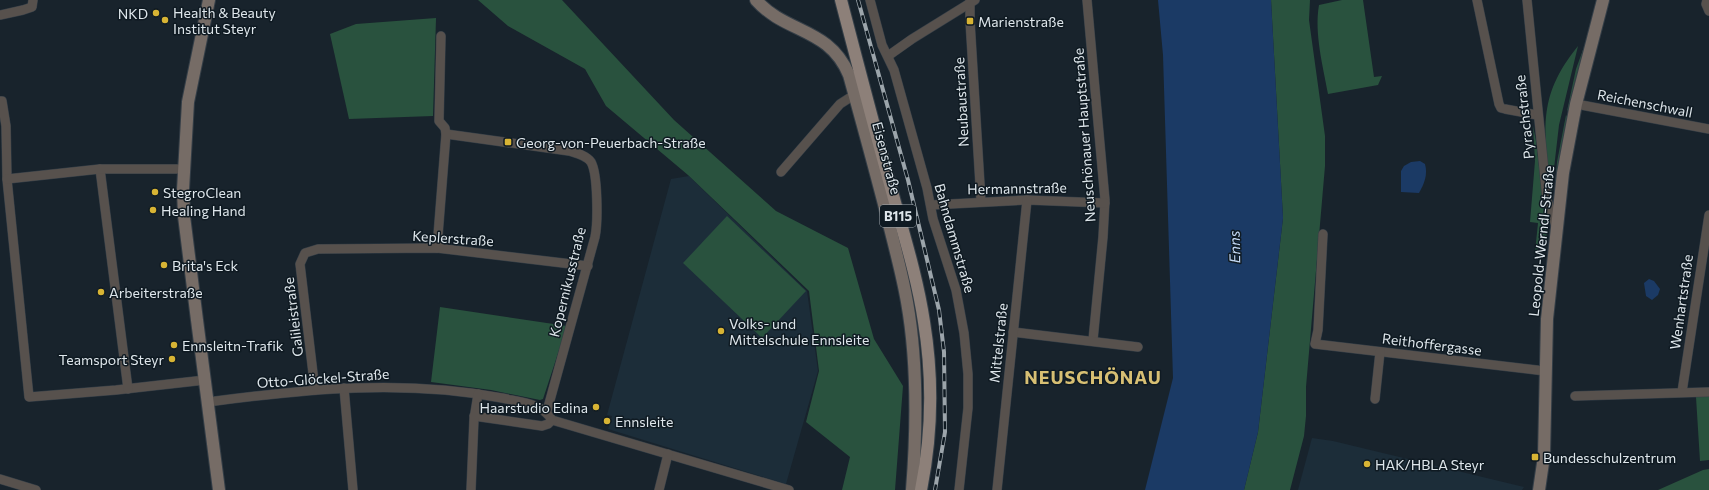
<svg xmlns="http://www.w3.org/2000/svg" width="1709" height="490" font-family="Commissioner,sans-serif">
  <rect width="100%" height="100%" fill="#18232c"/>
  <g fill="#1c2d39">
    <polygon points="689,176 807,291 818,371 786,484 608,429 612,416 607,415 671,179"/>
    <polygon points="1312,438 1333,441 1524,487 1522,490 1298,490"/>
  </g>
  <g fill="#29523e">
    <polygon points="478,0 562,0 674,120 776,211 848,248 874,339 903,386 895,490 842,490 850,457 806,422 819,371 809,291 688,175 606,106 585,69 508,26"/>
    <polygon points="1271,0 1310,0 1309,20 1325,136 1325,166 1306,387 1306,416 1304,436 1290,490 1244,490 1258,432 1283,218"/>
    <path d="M 1342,0 L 1363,0 L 1374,77 L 1382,76 L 1378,85 L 1328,94 C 1323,66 1314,33 1319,5 Z"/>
    <polygon points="436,18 433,116 349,119 330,34 356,24"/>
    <path d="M 1578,46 L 1559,125 L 1551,194 C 1545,132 1535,99 1578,46 Z"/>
    <polygon points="1584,47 1570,108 1567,111 1576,69"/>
    <polygon points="1566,115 1567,117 1554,198 1557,162"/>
    <polygon points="1533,126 1536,141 1547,232 1544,252 1535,252 1538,223 1530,222 1535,161"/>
    <polygon points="727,216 806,291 762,338 683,263"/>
    <polygon points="440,307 567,326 543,399 540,400 491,390 431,382"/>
    <polygon points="1696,397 1709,397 1709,460 1700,461"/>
    <polygon points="1709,469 1709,490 1658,490 1703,470"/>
  </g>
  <g fill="#1b3a65">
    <polygon points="1158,0 1271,0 1283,218 1258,432 1244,490 1145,490 1173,378 1163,55"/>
    <path d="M 1420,161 L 1425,164 C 1428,175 1424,184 1419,193 L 1401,192 L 1401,171 L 1404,166 L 1411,162 Z"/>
    <polygon points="1649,279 1654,281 1660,289 1658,295 1652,300 1646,296 1644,283"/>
  </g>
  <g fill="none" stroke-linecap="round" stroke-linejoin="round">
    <defs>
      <g id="street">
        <polyline points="870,0 882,45 894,70 927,188 933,219 956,290 964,333 968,374 968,408 959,490"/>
        <polyline points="970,0 970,21 981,201"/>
        <polyline points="1087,0 1105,200 1103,237 1093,340"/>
        <polyline points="1477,0 1499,104 1501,108 1505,109 1537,115"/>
        <polyline points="1527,0 1547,200 1556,226"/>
        <polyline points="1707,0 1706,4 1709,11"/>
        <polyline points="0,15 23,10 32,7 33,0"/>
        <polyline points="888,56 912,39 975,0"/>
        <polyline points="0,101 2,101 6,126 7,179 29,397 116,390 205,380"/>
        <polyline points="1576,104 1709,129"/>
        <path d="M 446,134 L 569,151 C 576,153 586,155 591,162 C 598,174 598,223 595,237 L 547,411"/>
        <polyline points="100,169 128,389"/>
        <polyline points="781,172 840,104 854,95"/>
        <polyline points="7,179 100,169 183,169"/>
        <polyline points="931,205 1027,200 1105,203"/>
        <polyline points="1323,234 1318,330 1315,344 1545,371"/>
        <polyline points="437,248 446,134 445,128 439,121 441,36"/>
        <polyline points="1013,332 1138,347"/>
        <polyline points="344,388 353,490"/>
        <polyline points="315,390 300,264 305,253 318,249 437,248 588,266"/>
        <polyline points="1682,392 1709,215"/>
        <polyline points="1575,396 1709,392"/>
        <polyline points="1375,399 1380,352"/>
        <path d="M 208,402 C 306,389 404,379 502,398 C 520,402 542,403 552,420 L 789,490"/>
        <polyline points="474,416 542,426 548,424 552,420"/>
        <polyline points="0,479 36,490"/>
        <polyline points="471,490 474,419 478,394"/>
        <polyline points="659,490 668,454"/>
        <polyline points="997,490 1027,200"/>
      </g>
      <g id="secondary">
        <polyline points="209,0 188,102 183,190 184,216 197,320 219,490"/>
        <path d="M 756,0 C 786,34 829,27 849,75 C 862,122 875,169 887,216 C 894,245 902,273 907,302 C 918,364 917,427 912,490"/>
        <polyline points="1539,490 1544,456 1547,319 1563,173 1576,104 1603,0"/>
      </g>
      <path id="primary" d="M 841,0 C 857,61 873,123 890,184 C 902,229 917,275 924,322 C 933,377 932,435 921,490"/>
    </defs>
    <use href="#street" stroke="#343e47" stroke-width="10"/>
    <use href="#secondary" stroke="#343e47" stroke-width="14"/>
    <use href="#primary" stroke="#343e47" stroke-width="14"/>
    <use href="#street" stroke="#57514d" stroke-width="9"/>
    <use href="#secondary" stroke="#766c66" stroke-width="12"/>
    <use href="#primary" stroke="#8d8079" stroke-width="12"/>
    <defs>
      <polyline id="rail" points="858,0 908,180 939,310 944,352 945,432 935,490"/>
    </defs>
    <use href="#rail" stroke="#9ca5ab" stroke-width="4"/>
    <use href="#rail" stroke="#0f1a22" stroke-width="2.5" stroke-dasharray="8" stroke-linecap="butt"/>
  </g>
  <g fill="#d8b434" stroke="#0f1a22" stroke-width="1.5">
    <circle cx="156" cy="13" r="4"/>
    <circle cx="165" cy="20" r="4"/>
    <rect x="966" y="17" width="8" height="8" rx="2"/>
    <rect x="504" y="138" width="8" height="8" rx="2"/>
    <circle cx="155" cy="192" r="4"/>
    <circle cx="153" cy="210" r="4"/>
    <circle cx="164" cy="265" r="4"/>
    <circle cx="101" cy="292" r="4"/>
    <circle cx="721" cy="331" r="4"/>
    <circle cx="174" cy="345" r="4"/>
    <circle cx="172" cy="359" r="4"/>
    <circle cx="596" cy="407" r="4"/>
    <circle cx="607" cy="421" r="4"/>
    <rect x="1531" y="453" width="8" height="8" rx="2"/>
    <circle cx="1367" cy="464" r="4"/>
  </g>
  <g text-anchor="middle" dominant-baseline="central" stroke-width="3" stroke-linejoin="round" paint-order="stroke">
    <rect fill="#0f1a22" stroke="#a0a9af" stroke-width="1" x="880" y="205" width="36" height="22" rx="3"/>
    <g font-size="13" font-weight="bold" fill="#dee6eb">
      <text x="898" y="216">B115</text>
    </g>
    <g font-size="14" fill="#dee6eb" stroke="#0f1a22" text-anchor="start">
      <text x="173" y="12">Health &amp; Beauty<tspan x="173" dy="16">Institut Steyr</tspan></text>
      <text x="148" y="13" text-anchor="end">NKD</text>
      <text x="978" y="21">Marienstraße</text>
      <text x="516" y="142">Georg-von-Peuerbach-Straße</text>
      <text x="163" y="192">StegroClean</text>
      <text x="161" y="210">Healing Hand</text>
      <text x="172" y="265">Brita's Eck</text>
      <text x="109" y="292">Arbeiterstraße</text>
      <text x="729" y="323">Volks- und<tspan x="729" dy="16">Mittelschule Ennsleite</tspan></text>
      <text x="182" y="345">Ennsleitn-Trafik</text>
      <text x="164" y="359" text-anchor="end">Teamsport Steyr</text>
      <text x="588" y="407" text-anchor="end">Haarstudio Edina</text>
      <text x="615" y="421">Ennsleite</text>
      <text x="1543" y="457">Bundesschulzentrum</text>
      <text x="1375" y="464">HAK/HBLA Steyr</text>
    </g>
    <g font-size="14" fill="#dee6eb" stroke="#0f1a22">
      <text transform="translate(961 102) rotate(-93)">Neubaustraße</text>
      <text transform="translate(1645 103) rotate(11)">Reichenschwall</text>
      <text transform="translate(1524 117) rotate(-96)">Pyrachstraße</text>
      <text transform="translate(1084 135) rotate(-94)">Neuschönauer Hauptstraße</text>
      <text transform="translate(887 158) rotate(75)">Eisenstraße</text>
      <text transform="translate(1017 188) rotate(-1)">Hermannstraße</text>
      <text transform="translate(453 238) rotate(4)">Keplerstraße</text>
      <text transform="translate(955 238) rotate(74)">Bahndammstraße</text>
      <text transform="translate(1541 241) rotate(-84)">Leopold-Werndl-Straße</text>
      <text transform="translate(567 282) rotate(-76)">Kopernikusstraße</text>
      <text transform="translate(1681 302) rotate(-82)">Wenhartstraße</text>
      <text transform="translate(293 317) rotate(-97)">Galileistraße</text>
      <text transform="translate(998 343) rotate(-84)">Mittelstraße</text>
      <text transform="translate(1432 344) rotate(7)">Reithoffergasse</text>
      <text transform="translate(323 378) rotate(-4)">Otto-Glöckel-Straße</text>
    </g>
    <g font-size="15" font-style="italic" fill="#c2d7f3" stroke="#0f1a22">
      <text transform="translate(1234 247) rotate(-91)">Enns</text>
    </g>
    <g font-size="18" font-weight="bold" letter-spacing="1" fill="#d7bf73" stroke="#0f1a22">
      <text x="1093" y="377">NEUSCHÖNAU</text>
    </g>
  </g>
</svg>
